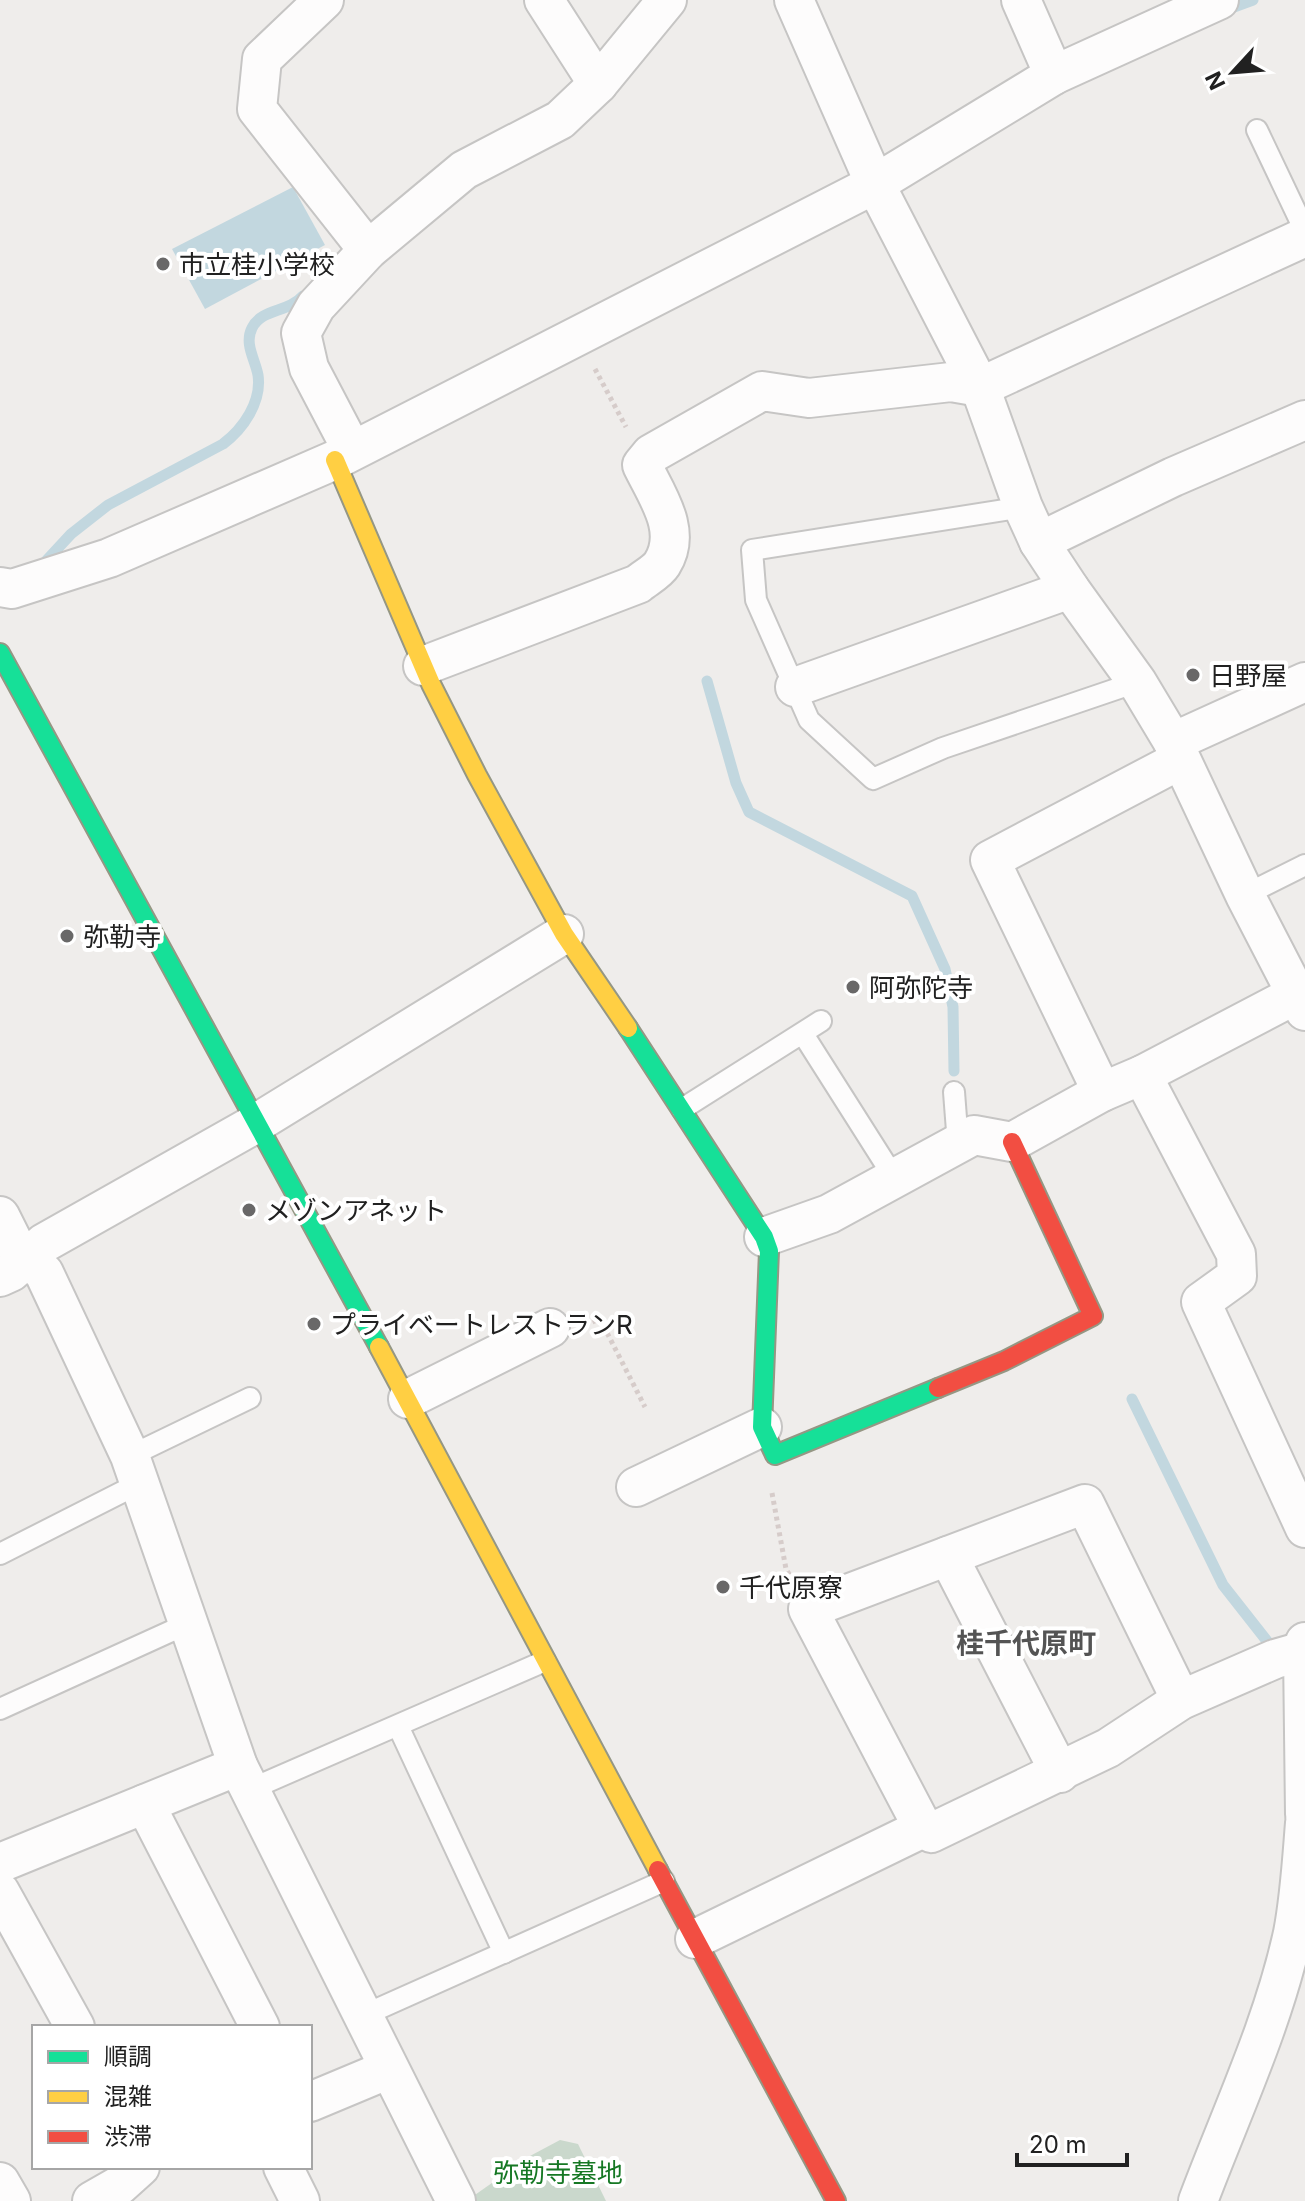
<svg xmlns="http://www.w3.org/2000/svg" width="1305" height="2201" font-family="Inter,'Noto Sans JP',sans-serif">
  <rect width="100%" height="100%" fill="#efedeb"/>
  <polygon fill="#cad8cc" points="560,2140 578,2144 606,2201 474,2201 472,2197 530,2156"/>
  <polygon fill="#c2d7df" points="293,187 325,245 205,309 172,249"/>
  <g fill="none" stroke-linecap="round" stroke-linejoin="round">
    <g stroke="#c2d7df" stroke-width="11">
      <polyline points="1223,11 1253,0"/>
      <path d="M 46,561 L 71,534 L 108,505 L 223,444 C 243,429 262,402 258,375 C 255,359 244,344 252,328 C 262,308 288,313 303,296"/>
      <polyline points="707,681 736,783 749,812 912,896 945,969 953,1007 954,1071"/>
      <polyline points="1132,1399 1223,1585 1267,1641"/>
    </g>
    <defs>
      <g id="lane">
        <polyline points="1257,130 1305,231"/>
        <polyline points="1023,507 752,550 756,600 809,720 873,779 943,748 1137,682"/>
        <polyline points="1245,895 1305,865"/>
        <polyline points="803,1034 895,1179"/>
        <polyline points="954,1092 958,1144"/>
        <polyline points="682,1109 821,1021"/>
        <polyline points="130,1456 250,1398"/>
        <polyline points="0,1554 138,1484"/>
        <polyline points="0,1709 189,1623"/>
        <polyline points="398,1726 504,1953"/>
        <polyline points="251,1789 545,1661"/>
        <polyline points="362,2016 664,1881"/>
      </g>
      <g id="street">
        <polyline points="324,0 262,59 257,109 368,250"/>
        <polyline points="544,0 598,84"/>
        <polyline points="794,0 875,184 980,387 1023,507 1039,542 1070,589 1137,682 1173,742 1245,895 1305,1011"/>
        <polyline points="1021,0 1054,75"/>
        <polyline points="352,450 309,368 301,333 316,306 368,250 464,170 560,120 598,84 667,0"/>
        <polyline points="1039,542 1173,477 1305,420"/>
        <polyline points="0,587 12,589 109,558 335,460 875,184 1054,75 1219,0"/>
        <path d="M 423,666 L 638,584 C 645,578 657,572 662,564 C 683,531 657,496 642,465 L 651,454 L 762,391 L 809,398 L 951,382 L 980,387 L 1305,237"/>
        <polyline points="795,687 1070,589"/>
        <polyline points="1173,742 1305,682"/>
        <polyline points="1142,1075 1236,1254 1237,1276 1201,1302 1305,1528"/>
        <polyline points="1102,1092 990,860 1180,760"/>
        <polyline points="0,1216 13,1242 44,1273 130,1456 238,1766 456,2201"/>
        <polyline points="764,1237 829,1214 974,1135 1012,1142 1102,1092 1142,1075 1295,995"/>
        <polyline points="0,1277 11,1272 44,1243 255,1124 564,934"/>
        <polyline points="408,1399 550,1328"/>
        <polyline points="636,1487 762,1427"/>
        <polyline points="948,1556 1060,1773"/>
        <polyline points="1305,1642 1303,1651 1305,1814"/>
        <polyline points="145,1804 260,2027"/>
        <polyline points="923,1828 808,1609 1085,1504 1181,1700"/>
        <polyline points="0,1863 238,1766"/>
        <polyline points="0,1892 75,2027"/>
        <polyline points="695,1939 923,1828 931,1833 1108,1748 1181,1700 1275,1659 1303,1651"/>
        <polyline points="310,2102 389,2069"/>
        <polyline points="283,2167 300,2201"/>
        <polyline points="0,2182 11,2201"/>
        <polyline points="92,2201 120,2185 140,2167"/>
        <path d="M 1198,2201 C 1231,2113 1273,2025 1293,1933 C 1300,1897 1302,1860 1305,1823"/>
      </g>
      <g id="fast">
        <polyline points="0,653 379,1347"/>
        <polyline points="628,1028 764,1237 769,1251 762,1427 775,1455 938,1388"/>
      </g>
      <g id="slow">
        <polyline points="335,460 431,684 477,775 564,934 628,1028"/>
        <polyline points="379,1347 658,1870"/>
      </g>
      <g id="jam">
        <polyline points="938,1388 1004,1361 1093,1316 1012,1142"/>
        <polyline points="658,1870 836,2201"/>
      </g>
    </defs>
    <use href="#lane" stroke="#c6c5c4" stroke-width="24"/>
    <use href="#street" stroke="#c6c5c4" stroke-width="42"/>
    <use href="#fast" stroke="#959784" stroke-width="22"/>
    <use href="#slow" stroke="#959784" stroke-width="22"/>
    <use href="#jam" stroke="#959784" stroke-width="22"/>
    <g stroke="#d6ccca" stroke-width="5" stroke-dasharray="4 4" stroke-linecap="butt">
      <polyline points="595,369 626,427"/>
      <polyline points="585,1325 600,1319 645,1407"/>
      <polyline points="772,1493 786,1569 790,1576"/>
    </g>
    <use href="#lane" stroke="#fdfcfc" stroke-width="20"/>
    <use href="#street" stroke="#fdfcfc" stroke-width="38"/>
    <use href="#fast" stroke="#16e098" stroke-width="18"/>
    <use href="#slow" stroke="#ffcf43" stroke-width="18"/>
    <use href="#jam" stroke="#f24e42" stroke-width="18"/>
  </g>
  <g fill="#696868" stroke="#fff" stroke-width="3">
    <circle cx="163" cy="264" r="8"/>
    <circle cx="1193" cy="675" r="8"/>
    <circle cx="67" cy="936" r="8"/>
    <circle cx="853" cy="987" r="8"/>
    <circle cx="249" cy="1210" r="8"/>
    <circle cx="314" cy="1324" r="8"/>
    <circle cx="723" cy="1587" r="8"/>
  </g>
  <g text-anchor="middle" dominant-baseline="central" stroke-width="8" stroke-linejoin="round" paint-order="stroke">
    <g font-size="26" fill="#212121" stroke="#fff" text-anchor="start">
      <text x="179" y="264">市立桂小学校</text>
      <text x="1209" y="675">日野屋</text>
      <text x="83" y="936">弥勒寺</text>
      <text x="869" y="987">阿弥陀寺</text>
      <text x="265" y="1210">メゾンアネット</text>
      <text x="330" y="1324">プライベートレストランR</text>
      <text x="739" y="1587">千代原寮</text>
    </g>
    <g font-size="26" fill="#167824" stroke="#fff">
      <text x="558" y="2172">弥勒寺墓地</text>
    </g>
    <g font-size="28" font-weight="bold" fill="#545454" stroke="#fff">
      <text x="1026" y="1643">桂千代原町</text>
    </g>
  </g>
  <rect x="32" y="2025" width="280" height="144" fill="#ffffff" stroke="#a6a6a6" stroke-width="2"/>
  <rect x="48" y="2051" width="40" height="12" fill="#16e098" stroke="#a6a6a6" stroke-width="2"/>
  <text x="104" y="2065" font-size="24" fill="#212121">順調</text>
  <rect x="48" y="2091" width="40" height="12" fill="#ffcf43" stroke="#a6a6a6" stroke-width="2"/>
  <text x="104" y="2105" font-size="24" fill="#212121">混雑</text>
  <rect x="48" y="2131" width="40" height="12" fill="#f24e42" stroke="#a6a6a6" stroke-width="2"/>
  <text x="104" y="2145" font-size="24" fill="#212121">渋滞</text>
  <g transform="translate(1233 72) rotate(244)" stroke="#ffffff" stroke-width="6" paint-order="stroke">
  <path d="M0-6L14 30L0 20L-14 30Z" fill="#212121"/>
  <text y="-12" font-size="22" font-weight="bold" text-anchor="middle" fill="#212121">N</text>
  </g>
  <path d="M1017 2153v12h110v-12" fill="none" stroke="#212121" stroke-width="4"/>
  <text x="1029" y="2153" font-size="24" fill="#212121" stroke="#ffffff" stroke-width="6" paint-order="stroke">20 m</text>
</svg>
